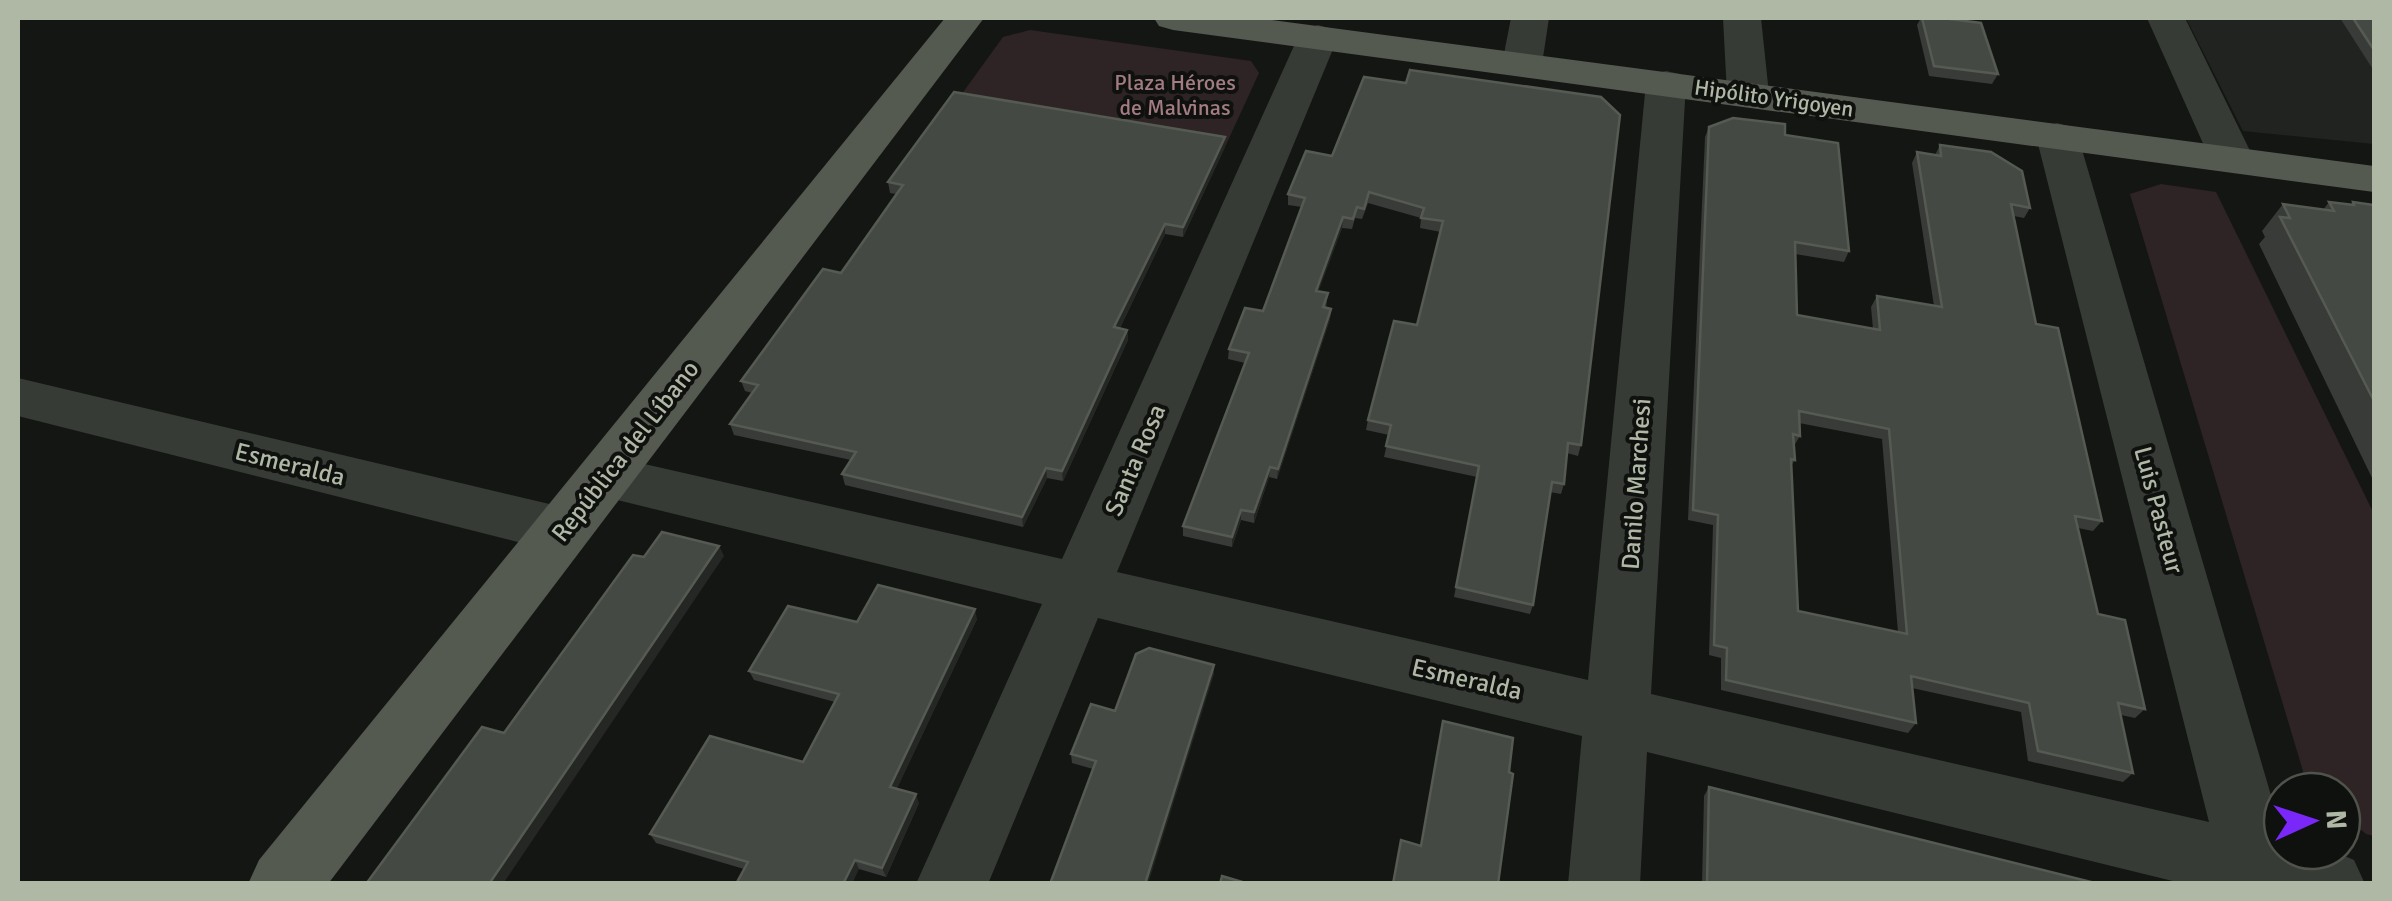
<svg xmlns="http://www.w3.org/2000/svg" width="2392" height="901" font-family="Signika,sans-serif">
  <rect width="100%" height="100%" fill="#141614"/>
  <polygon fill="#202320" points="2186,18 2374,18 2374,144 2243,131"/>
  <g fill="#2e2425">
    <polygon points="1030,30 1251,61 1259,73 1225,147 956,102 1003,37"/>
    <polygon points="2161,184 2216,192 2374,514 2374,836 2366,834 2342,813 2342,791 2318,791 2306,781 2130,194"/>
  </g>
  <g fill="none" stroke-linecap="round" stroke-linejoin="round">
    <g fill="#373b35" fill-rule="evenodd">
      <polygon points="1511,18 1549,18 1542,64 1536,73 1522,76 1508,73 1502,64"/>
      <polygon points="1723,18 1761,18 1769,94 1763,103 1748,106 1733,103 1727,94"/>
      <polygon points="2147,18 2185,18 2254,159 2248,168 2232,172 2216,168 2210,159"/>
      <polygon points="1318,25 1332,29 1338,37 1117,572 1588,680 1646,83 1652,74 1666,71 1680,74 1686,83 1651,694 2209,822 2036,136 2042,127 2057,123 2072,127 2078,136 2282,833 2282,851 2333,851 2354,860 2365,884 2185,884 1647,752 1640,884 1568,884 1582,736 1098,618 988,884 916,884 1042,604 605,497 585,491 577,476 585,461 605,455 1062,559 1298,37 1304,29"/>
      <polygon points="18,378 562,507 583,514 591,530 583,546 562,553 18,416"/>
    </g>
    <g fill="#555a50" fill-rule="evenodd">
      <polygon points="945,18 984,18 328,884 248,884 259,860"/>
      <polygon points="1154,18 1256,18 2374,166 2374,192 1173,30 1159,26"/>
    </g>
  </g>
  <g fill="#383b37" fill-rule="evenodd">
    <polygon points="1921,18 1942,18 1998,74 1992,84 1929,76 1917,25"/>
    <polygon points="2340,18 2374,18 2374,71"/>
    <polygon points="1364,77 1581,445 1578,456 1567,453 1564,484 1561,494 1550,492 1533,605 1530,614 1454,597 1477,477 1384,457 1389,435 1366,430 1368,420 1417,325 1441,232 1420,228 1421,218 1368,203 1362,219 1355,218 1352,229 1342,228 1318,291 1328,293 1326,308 1331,309 1330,319 1277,479 1269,477 1254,523 1241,520 1232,547 1183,536 1183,526 1245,363 1228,359 1229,349 1263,311 1302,207 1288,205 1288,194 1332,156"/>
    <path d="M 1709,127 L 1785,135 L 1849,251 L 1844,262 L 1795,254 L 1797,315 L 1873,329 L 1871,307 L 1877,296 L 1934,306 L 1912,163 L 1917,152 L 1935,155 L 1940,145 L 2030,208 L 2024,218 L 2014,216 L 2036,324 L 2102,521 L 2093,531 L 2078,528 L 2098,614 L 2145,709 L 2135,718 L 2121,715 L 2133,773 L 2123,782 L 2028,761 L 2021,712 L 1912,688 L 1916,723 L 1908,733 L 1721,690 L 1721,658 L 1709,655 L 1713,525 L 1688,520 L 1705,137 ZM 1799,423 L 1882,439 L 1898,632 L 1798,611 L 1791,466 L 1795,460 L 1794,446 L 1800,436 Z"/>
    <polygon points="1225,147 1183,237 1165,234 1120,328 1127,330 1128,340 1063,481 1047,478 1023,527 845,485 842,474 851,460 734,435 730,424 752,393 745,391 741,381 841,273 896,194 890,193 888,182"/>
    <polygon points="2329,202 2350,205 2353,202 2374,205 2374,482 2259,244 2265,237 2262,231 2283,204 2323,210"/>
    <polygon points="977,619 897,788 919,803 886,877 859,869 744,869 656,843 650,834 803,762 835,702 754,680 749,671 857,622"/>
    <polygon points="1214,674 1093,769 1072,763 1071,754 1115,711"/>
    <polygon points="1709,787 2099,884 1702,884 1704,796"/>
  </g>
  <g fill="#242724">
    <polygon points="1225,137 1225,147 1183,237 1183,227"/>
    <polygon points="1343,217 1342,228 1315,301 1316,291"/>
    <polygon points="1165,224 1165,234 1115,338 1114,327"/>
    <polygon points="1331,309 1330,319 1277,479 1278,469"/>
    <polygon points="1127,330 1128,340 1063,481 1062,471"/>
    <polygon points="1270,467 1269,477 1254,523 1254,512"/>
    <polygon points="1046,468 1047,478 1023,527 1022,517"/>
    <polygon points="1241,510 1241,520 1232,547 1232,537"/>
    <polygon points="719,546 724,556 503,884 489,884"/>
    <polygon points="975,609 977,619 894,795 890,787"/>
    <polygon points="1214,665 1214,674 1148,884 1145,884"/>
    <polygon points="916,794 919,803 886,877 882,868"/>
    <polygon points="855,860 859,869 852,884 843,884"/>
  </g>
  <g fill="#454943" stroke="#555a52" stroke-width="2.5" fill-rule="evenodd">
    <polygon points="1922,18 1942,18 1981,23 1998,74 1934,66"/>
    <polygon points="2353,18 2374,18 2374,50"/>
    <polygon points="1410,70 1601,97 1620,115 1581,445 1568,443 1564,484 1552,482 1533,605 1456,587 1479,466 1386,446 1391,425 1368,420 1394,321 1417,325 1443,221 1421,218 1424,208 1369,192 1364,209 1357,207 1353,219 1343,217 1316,291 1328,293 1323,307 1331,309 1278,469 1270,467 1254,512 1241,510 1232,537 1183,526 1249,353 1229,349 1245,308 1263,311 1305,198 1288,194 1306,151 1332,156 1364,77 1406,83"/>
    <polygon points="954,92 1225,137 1183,227 1165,224 1114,327 1127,330 1062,471 1046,468 1022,517 842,474 856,452 730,424 758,385 741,381 823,269 841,273 903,185 888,182"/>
    <path d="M 1733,118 L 1785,124 L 1785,135 L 1838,143 L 1849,251 L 1795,242 L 1797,315 L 1880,330 L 1877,296 L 1942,307 L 1917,152 L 1941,156 L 1940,145 L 1991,152 L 2022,171 L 2030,208 L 2011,204 L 2036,324 L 2058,328 L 2102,521 L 2075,516 L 2098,614 L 2125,620 L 2145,709 L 2118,703 L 2133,773 L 2038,751 L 2029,703 L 1911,676 L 1916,723 L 1726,680 L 1727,648 L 1714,645 L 1718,515 L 1693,510 L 1709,127 ZM 1799,411 L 1889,429 L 1907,634 L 1798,611 L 1791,459 L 1795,460 L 1793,434 L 1800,436 Z"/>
    <polygon points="2329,202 2354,205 2353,202 2374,205 2374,401 2280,217 2290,218 2283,204 2334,211"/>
    <polygon points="662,532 719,546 489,884 366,884 482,727 504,733 633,555 644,557"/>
    <polygon points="878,585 975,609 890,787 916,794 882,868 855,860 843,884 736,884 748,862 650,834 710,736 803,762 839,694 749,671 788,606 857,622"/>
    <polygon points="1149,648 1214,665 1145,884 1050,884 1096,761 1071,754 1091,704 1115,711 1136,654"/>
    <polygon points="1443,721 1513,738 1509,772 1513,774 1498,884 1393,884 1401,840 1421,846"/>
    <polygon points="1709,787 2099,884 1707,884"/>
    <polygon points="1222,876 1249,884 1220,884"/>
  </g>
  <g text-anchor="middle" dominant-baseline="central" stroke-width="8" stroke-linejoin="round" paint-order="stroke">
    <g font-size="22" fill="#a27b83" stroke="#0f110f">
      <text x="1175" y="82">Plaza Héroes<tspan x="1175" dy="25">de Malvinas</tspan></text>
    </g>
    <g font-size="22" fill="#afb7a5" stroke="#0f110f">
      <text transform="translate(1774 98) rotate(8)">Hipólito Yrigoyen</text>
    </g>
    <g font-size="25" fill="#afb7a5" stroke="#0f110f">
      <text transform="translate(625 451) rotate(-52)">República del Líbano</text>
      <text transform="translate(1135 460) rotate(-67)">Santa Rosa</text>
      <text transform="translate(290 464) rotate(14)">Esmeralda</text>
      <text transform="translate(1636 484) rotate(-86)">Danilo Marchesi</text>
      <text transform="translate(2159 510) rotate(75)">Luis Pasteur</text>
      <text transform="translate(1467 679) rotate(13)">Esmeralda</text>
    </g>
  </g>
  <rect width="2392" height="901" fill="none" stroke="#afb7a5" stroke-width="40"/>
  <g transform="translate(2312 821) rotate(87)"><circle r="48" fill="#0f110f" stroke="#4f534b" stroke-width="2.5"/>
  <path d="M0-8L18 38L0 25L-18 38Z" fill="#7a28f9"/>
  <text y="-15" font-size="28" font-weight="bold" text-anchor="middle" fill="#afb7a5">N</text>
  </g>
</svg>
